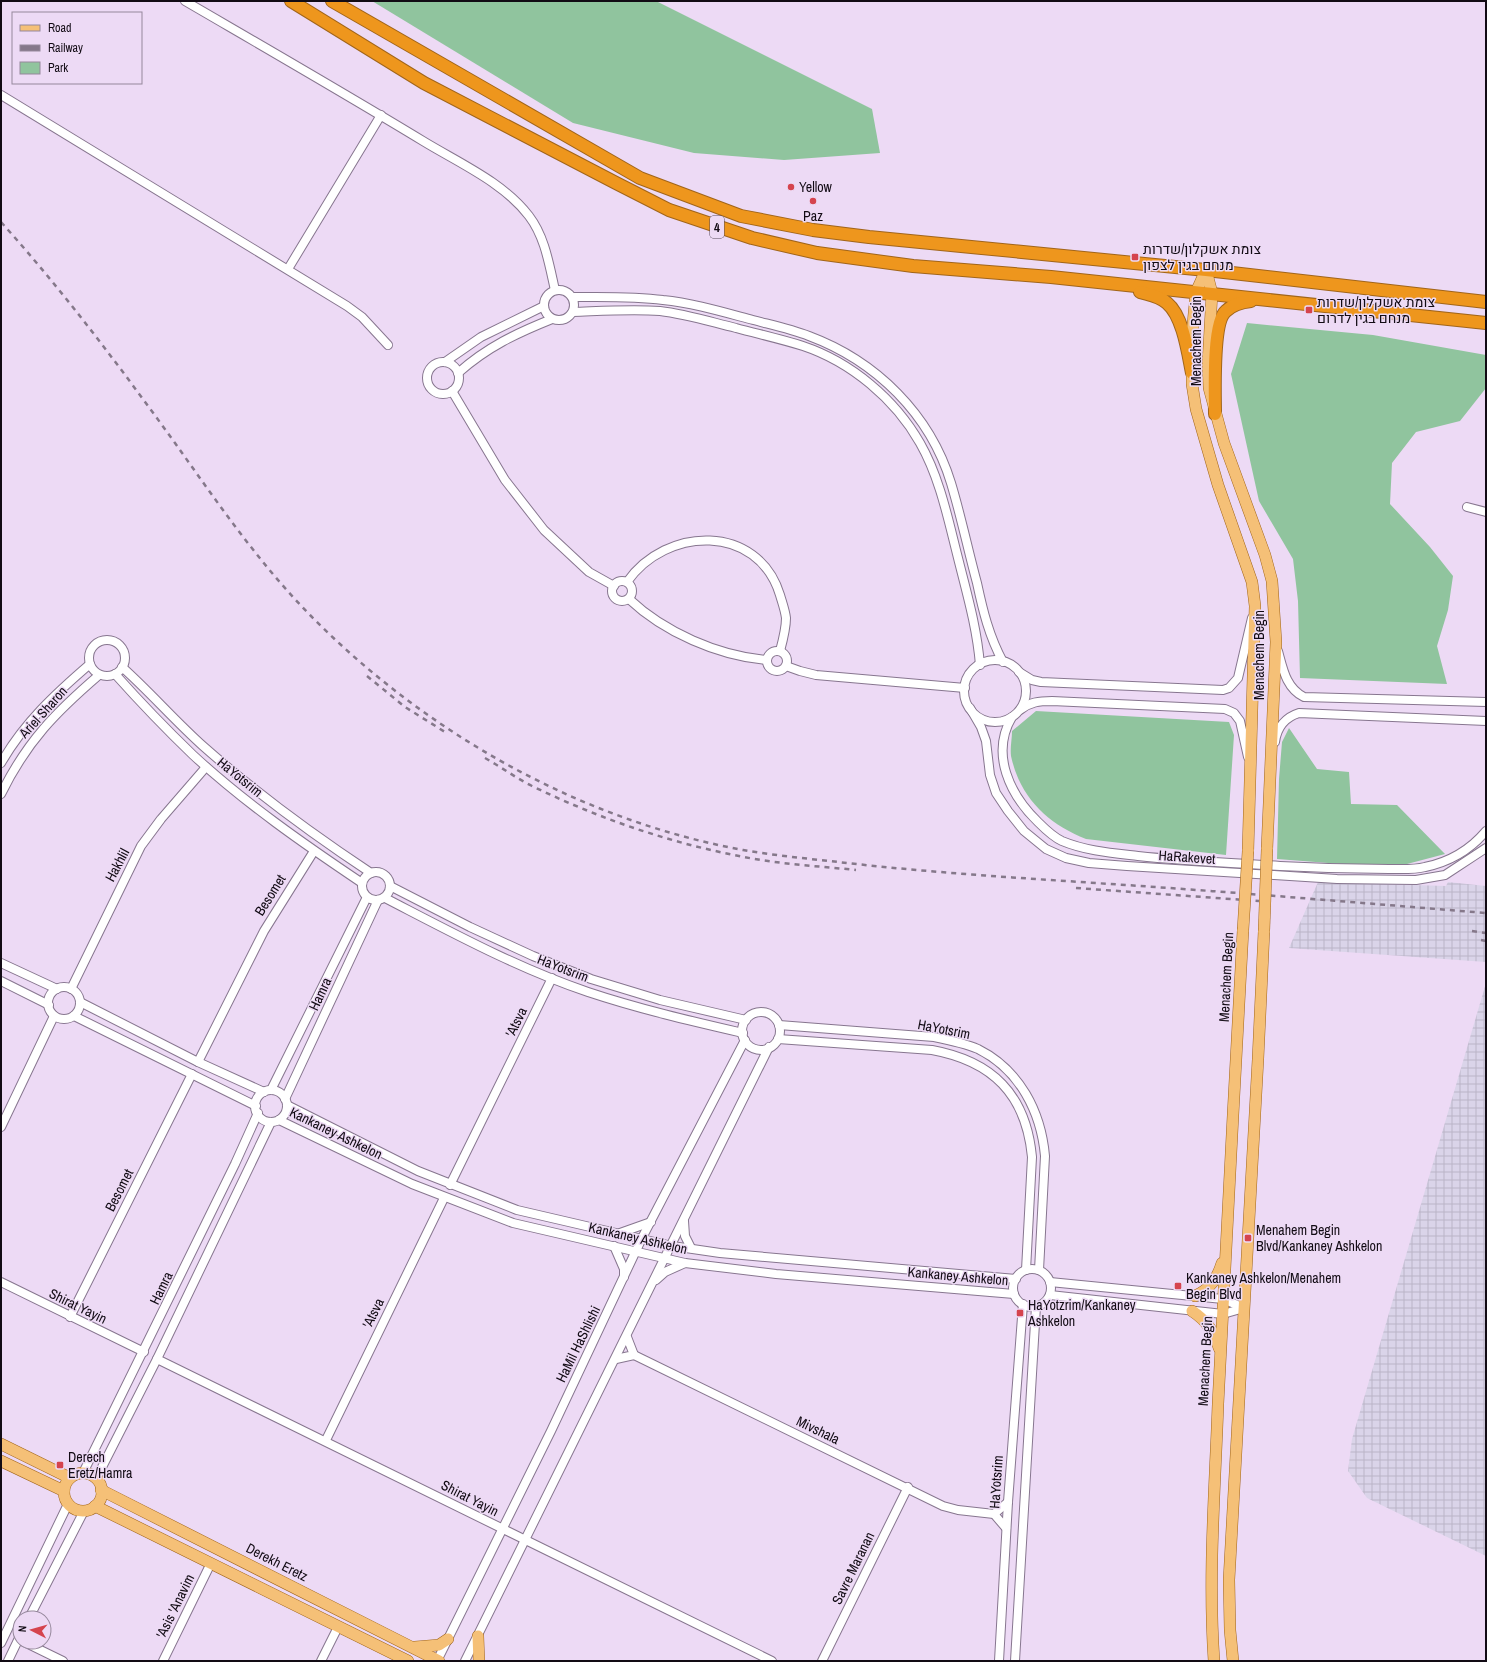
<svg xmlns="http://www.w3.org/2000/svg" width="1487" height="1662" font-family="'Archivo Narrow',Heebo,sans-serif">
  <defs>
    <pattern id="industrial-grid" width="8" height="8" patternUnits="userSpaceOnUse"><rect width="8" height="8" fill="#dad4e9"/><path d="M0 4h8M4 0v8" fill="none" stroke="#bab5c7"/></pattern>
  </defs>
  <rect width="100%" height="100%" fill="#eddaf5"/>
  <g fill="url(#industrial-grid)">
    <polygon points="1318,882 1446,886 1448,882 1486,886 1486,962 1289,948"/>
    <polygon points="1486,983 1486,1556 1367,1498 1348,1471 1352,1439"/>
  </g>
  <g fill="#90c49e">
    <polygon points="372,1 656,1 872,109 880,153 784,160 694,153 573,123"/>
    <polygon points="1247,323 1373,335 1486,355 1486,388 1460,421 1416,432 1392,463 1390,504 1430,547 1453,576 1448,610 1437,646 1447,684 1300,678 1298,601 1293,559 1259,501 1231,374"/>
    <path d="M 1036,711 L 1229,722 L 1234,735 L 1226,855 L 1086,839 C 1048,824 1020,798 1011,756 C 1010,748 1012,739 1012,731 Z"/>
    <polygon points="1289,728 1317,769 1349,772 1351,804 1397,805 1445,854 1407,864 1354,865 1277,859 1279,779 1282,742"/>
  </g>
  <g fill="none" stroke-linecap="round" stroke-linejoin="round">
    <defs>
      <g id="minor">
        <path d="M 185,1 C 264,47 344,93 423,141 C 459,163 503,182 529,216 C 545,237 549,264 555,290"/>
        <polyline points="1,95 347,306 362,317 388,345"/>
        <polyline points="288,269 381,115"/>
        <circle cx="559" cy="305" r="15"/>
        <path d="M 573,297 C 603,297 633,296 663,300 C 693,303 723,312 753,320 C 772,325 791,329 809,336 C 876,361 930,414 951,483 C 961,516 968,550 977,583 C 983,611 989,636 1003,662"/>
        <path d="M 573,312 C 602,311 631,309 660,311 C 686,314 711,322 736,328 C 758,334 781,339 803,346 C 851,362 895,399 920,443 C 940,478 948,519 958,558 C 967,594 977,628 980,665"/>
        <polyline points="445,362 481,337 544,306"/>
        <circle cx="443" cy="378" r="16"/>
        <path d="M 458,373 C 487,347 517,333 552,319"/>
        <polyline points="452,391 505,480 544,530 589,572 614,586"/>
        <polyline points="1467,507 1486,512"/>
        <circle cx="622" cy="591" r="10"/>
        <path d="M 627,582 C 666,526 758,523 780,595 C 782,602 785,610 786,618 C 786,629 783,640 780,651"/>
        <path d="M 629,599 C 664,632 718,656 767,660"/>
        <circle cx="107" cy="658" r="18"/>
        <circle cx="777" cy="661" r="10"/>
        <path d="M 1278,651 C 1283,669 1286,688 1304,697 L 1486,702"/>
        <circle cx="995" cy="691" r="31"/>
        <polyline points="786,666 800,671 816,675 965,688"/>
        <path d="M 122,667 C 150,692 175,721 203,746 C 255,792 312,834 371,873"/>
        <polyline points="1019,672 1032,680 1041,682 1223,690 1229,688 1238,678 1252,618"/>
        <path d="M 115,674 C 140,702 166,729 193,755 C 245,803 304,844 362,883"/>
        <polyline points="970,708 981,727 986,741 990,775 996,793 1008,811 1024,831 1046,849 1066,858 1089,863 1127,866 1337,879 1416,880 1445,875 1486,848"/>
        <path d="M 1020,710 C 1030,702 1039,701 1052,701 L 1225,709 L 1234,713 L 1240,721 L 1248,757"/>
        <path d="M 1012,717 C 990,754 1010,795 1038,822 C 1045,829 1053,837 1062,841 C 1086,851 1112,853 1138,856 C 1185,861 1233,863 1280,866 C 1316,868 1352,869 1389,869 C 1400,869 1413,870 1425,867 C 1449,862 1470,850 1486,831"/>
        <path d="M 1275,742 C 1277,727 1286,717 1299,713 L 1486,721"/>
        <path d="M 1,763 C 24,723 55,694 90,664"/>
        <path d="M 1,794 C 27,741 56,712 99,675"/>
        <circle cx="376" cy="886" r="14"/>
        <polyline points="390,886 470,927 533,956 591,979 660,1000 746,1020"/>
        <path d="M 385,898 C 451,932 517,968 588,992 C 639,1009 691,1021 743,1033"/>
        <polyline points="1,963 57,989"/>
        <polyline points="1,981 49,1005"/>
        <circle cx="64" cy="1003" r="16"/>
        <polyline points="71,989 141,846 161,819 206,767"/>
        <polyline points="80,1002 198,1062 264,1092"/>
        <circle cx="761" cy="1031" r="19"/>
        <polyline points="74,1016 256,1106"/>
        <path d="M 779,1025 L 934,1037 C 949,1040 964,1043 978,1049 C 1020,1070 1041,1112 1045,1156 L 1039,1270"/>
        <path d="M 778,1039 L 932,1050 C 992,1061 1026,1094 1032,1157 L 1026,1270"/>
        <polyline points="198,1062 264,931 314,851"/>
        <polyline points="271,1090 367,897"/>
        <circle cx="271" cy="1106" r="16"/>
        <polyline points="285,1099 378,900"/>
        <polyline points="287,1105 418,1171 517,1210 672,1246 720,1253 1016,1279"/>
        <polyline points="279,1120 412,1184 513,1223 685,1263 776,1274 1014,1294"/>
        <polyline points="1,1127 54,1016"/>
        <polyline points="450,1185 552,978"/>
        <polyline points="684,1221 685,1236 691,1248"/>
        <polyline points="620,1233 651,1222"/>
        <polyline points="614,1246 624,1269 624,1277"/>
        <circle cx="1032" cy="1288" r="19"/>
        <polyline points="656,1280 665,1272 685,1263"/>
        <polyline points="1,1282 144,1352"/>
        <polyline points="1050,1282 1223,1299 1244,1308"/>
        <polyline points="1050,1295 1223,1314 1244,1308"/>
        <polyline points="70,1317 192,1074"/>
        <polyline points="634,1355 943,1506 958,1510 994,1514"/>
        <polyline points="157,1359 772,1661"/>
        <polyline points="616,1359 634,1355 627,1337"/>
        <polyline points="326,1440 444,1198"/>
        <polyline points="83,1473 235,1164 258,1113"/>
        <polyline points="96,1479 157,1359 271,1122"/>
        <polyline points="1006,1528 994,1514 1008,1502"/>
        <polyline points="29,1618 84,1511"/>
        <polyline points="24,1642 63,1661"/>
        <polyline points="1,1643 68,1504"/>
        <polyline points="8,1661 20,1636"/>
        <polyline points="163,1661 211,1563"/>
        <polyline points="321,1661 338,1627"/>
        <polyline points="437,1661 551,1431 642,1238 745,1040"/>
        <polyline points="465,1661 769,1047"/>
        <polyline points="822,1661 908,1487"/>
        <polyline points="999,1661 1008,1502 1023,1304"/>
        <polyline points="1015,1661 1036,1306"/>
      </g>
      <g id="major">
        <polyline points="1206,270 1196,292 1192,334 1192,384 1196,409 1218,485 1252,582 1255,606 1248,851"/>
        <polyline points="1206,270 1212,293 1208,363 1209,388 1224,443 1265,555 1272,581 1276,642 1267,849"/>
        <path d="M 1195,1296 C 1210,1289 1217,1279 1222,1263"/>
        <path d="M 1192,1311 C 1206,1320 1215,1333 1219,1348"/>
        <polyline points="1,1444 70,1478"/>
        <polyline points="1,1461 64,1491"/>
        <circle cx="83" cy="1492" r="19"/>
        <polyline points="101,1490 439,1661"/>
        <polyline points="95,1506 408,1661"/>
        <polyline points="478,1636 479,1661"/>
        <polyline points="415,1647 439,1645 448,1639"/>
        <path d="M 1214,1661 C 1208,1575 1215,1489 1218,1404 C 1225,1246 1235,1088 1243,930"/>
        <polyline points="1233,1661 1230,1630 1229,1580 1258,1059 1264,931"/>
      </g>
      <g id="highway">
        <polyline points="291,1 424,83 616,183 669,210 752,238 817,253 913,266 1051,277 1486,323"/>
        <polyline points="332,1 640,178 741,216 813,230 869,237 1206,270 1486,302"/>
        <path d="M 1140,292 C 1150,295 1159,296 1167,303 C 1183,316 1188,353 1192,373"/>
        <path d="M 1215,414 C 1215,394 1212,322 1226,311 C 1233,304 1242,302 1251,301"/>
      </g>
    </defs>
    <use href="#minor" stroke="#87768f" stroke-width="10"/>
    <use href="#major" stroke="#a1651a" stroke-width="12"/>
    <use href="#highway" stroke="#a1651a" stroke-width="14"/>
    <use href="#minor" stroke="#fff" stroke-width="8"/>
    <use href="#major" stroke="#f5c077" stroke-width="11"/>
    <use href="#highway" stroke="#ee961d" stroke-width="12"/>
    <g stroke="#85788a" stroke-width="2.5" stroke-dasharray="5 5" stroke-linecap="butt">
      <path d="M 1,222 C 64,292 120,367 175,443 C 217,502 259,563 310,615 C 426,733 580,820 743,850 C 777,856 813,859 847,863 C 935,873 1022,878 1110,884 C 1235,892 1361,903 1486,913"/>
      <polyline points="367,676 405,707 445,732"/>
      <path d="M 485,758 C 501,767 516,778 532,786 C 598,818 667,842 739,856 C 777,864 817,866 856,870"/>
      <polyline points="1076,888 1259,901"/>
      <polyline points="1472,931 1486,933"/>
      <polyline points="1481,940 1486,941"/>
    </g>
    <defs>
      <g id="major-bridge">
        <polyline points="1243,930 1248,851"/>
        <polyline points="1264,931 1267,849"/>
      </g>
    </defs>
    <use href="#major-bridge" stroke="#a1651a" stroke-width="12" stroke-linecap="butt"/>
    <use href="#major-bridge" stroke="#f5c077" stroke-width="11"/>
  </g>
  <g fill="#d5444e" stroke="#eddaf5" stroke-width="1.5">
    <circle cx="791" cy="187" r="4"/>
    <circle cx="813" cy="201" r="4"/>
    <rect x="1131" y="253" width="8" height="8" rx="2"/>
    <rect x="1305" y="306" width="8" height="8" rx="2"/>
    <rect x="1244" y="1234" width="8" height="8" rx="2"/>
    <rect x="1174" y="1282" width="8" height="8" rx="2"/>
    <rect x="1016" y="1309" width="8" height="8" rx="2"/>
    <rect x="56" y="1461" width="8" height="8" rx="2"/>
  </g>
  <g text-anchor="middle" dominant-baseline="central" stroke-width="3" stroke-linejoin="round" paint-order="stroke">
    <rect fill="#eddaf5" stroke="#544958" stroke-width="1" x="710" y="216" width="14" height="22" rx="3"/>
    <g font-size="13" font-weight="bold" fill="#120b14">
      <text x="717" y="227">4</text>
    </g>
    <g font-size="14" fill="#120b14" stroke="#eddaf5" text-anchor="start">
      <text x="799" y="187">Yellow</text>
      <text x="813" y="216" text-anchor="middle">Paz</text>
      <text x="1143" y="249">צומת אשקלון/שדרות<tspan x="1143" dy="16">מנחם בגין לצפון</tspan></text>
      <text x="1317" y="302">צומת אשקלון/שדרות<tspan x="1317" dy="16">מנחם בגין לדרום</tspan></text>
      <text x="1256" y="1230">Menahem Begin<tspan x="1256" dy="16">Blvd/Kankaney Ashkelon</tspan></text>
      <text x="1186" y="1278">Kankaney Ashkelon/Menahem<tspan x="1186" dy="16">Begin Blvd</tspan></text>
      <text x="1028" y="1305">HaYotzrim/Kankaney<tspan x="1028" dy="16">Ashkelon</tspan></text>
      <text x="68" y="1457">Derech<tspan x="68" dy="16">Eretz/Hamra</tspan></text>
    </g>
    <g font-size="14" fill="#120b14" stroke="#eddaf5">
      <text transform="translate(1196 341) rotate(-90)">Menachem Begin</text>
      <text transform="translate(1259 655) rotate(-90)">Menachem Begin</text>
      <text transform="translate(43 712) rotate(-48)">Ariel Sharon</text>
      <text transform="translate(240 777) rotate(39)">HaYotsrim</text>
      <text transform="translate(1187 857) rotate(4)">HaRakevet</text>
      <text transform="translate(117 865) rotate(-62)">Hakhlil</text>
      <text transform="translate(270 895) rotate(-58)">Besomet</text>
      <text transform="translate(563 968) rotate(21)">HaYotsrim</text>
      <text transform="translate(1226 977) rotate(-87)">Menachem Begin</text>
      <text transform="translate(320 994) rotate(-65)">Hamra</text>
      <text transform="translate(516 1022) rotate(-64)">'Atsva</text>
      <text transform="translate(944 1029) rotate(11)">HaYotsrim</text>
      <text transform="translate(336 1133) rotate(26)">Kankaney Ashkelon</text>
      <text transform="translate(119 1190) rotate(-63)">Besomet</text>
      <text transform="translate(638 1238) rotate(13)">Kankaney Ashkelon</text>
      <text transform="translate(958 1276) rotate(5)">Kankaney Ashkelon</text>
      <text transform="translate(161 1288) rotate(-64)">Hamra</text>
      <text transform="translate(78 1306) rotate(26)">Shirat Yayin</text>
      <text transform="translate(373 1313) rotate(-64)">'Atsva</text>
      <text transform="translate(578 1344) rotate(-64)">HaMil HaShlishi</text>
      <text transform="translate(1205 1361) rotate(-87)">Menachem Begin</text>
      <text transform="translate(818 1430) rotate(26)">Mivshala</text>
      <text transform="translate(996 1482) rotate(-86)">HaYotsrim</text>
      <text transform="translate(470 1498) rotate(27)">Shirat Yayin</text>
      <text transform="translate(277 1562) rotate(27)">Derekh Eretz</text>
      <text transform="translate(853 1568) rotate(-64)">Savre Maranan</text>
      <text transform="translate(175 1606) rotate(-64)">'Asis 'Anavim</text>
    </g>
  </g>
  <rect width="1487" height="1662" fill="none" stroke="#120b14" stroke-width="4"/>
  <rect x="12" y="12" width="130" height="72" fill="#eddaf5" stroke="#95879b"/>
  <rect x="20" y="25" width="20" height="6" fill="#f5c077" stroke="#95879b"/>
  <text x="48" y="32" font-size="12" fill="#120b14">Road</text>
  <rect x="20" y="45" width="20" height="6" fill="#85788a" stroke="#95879b"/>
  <text x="48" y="52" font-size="12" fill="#120b14">Railway</text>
  <rect x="20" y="62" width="20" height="12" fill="#90c49e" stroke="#95879b"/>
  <text x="48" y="72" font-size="12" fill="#120b14">Park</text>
  <g transform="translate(32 1630) rotate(276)"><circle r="19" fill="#eddaf5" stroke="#95879b"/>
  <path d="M0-3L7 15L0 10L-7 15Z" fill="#d5444e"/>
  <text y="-6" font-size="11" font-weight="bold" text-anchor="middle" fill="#120b14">N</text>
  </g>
</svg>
